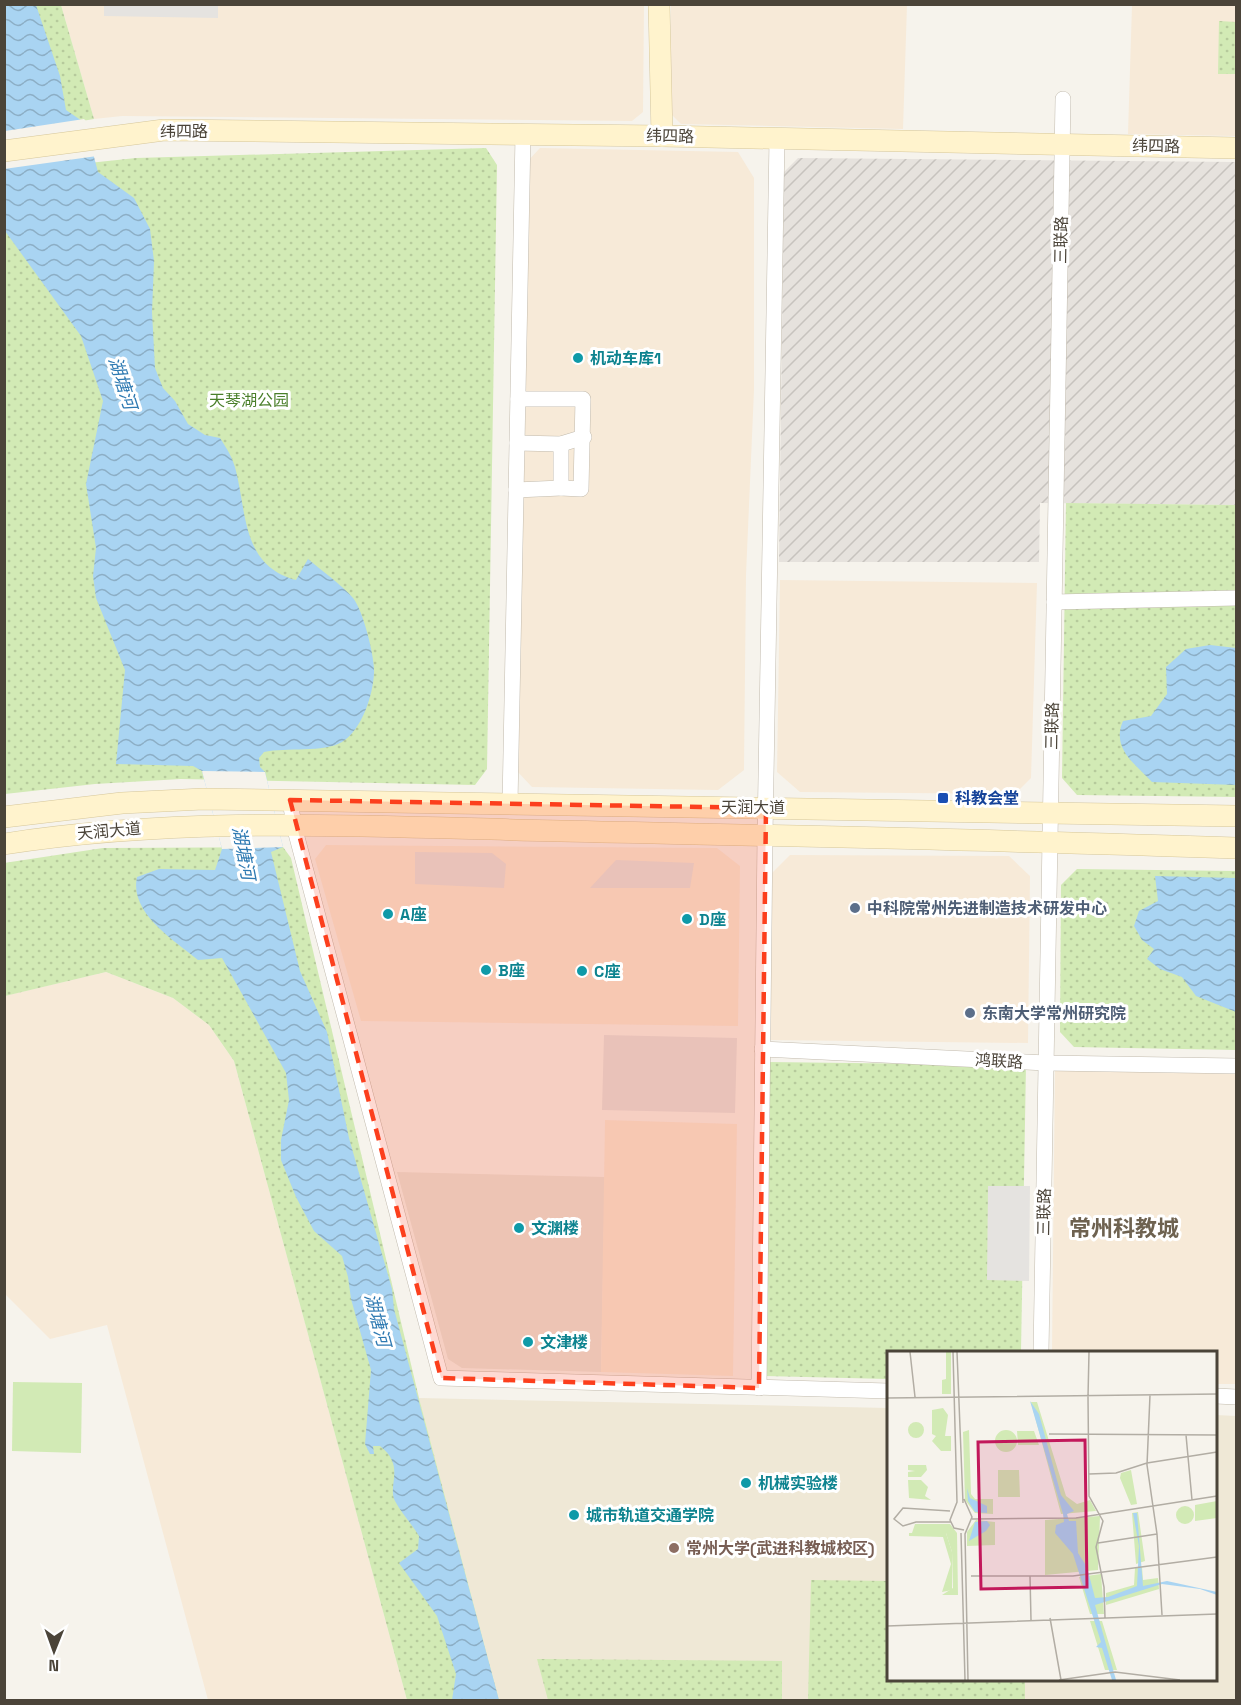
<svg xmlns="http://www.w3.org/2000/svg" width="1241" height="1705" font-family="'Space Grotesk','Noto Sans SC',sans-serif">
  <defs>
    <pattern id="industrial-furrows" width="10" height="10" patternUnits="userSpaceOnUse" patternTransform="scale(1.5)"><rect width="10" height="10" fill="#e6e2dd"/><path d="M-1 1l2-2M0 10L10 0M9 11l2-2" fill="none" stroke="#c7c3be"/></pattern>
    <pattern id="park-dots" width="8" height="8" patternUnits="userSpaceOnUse" patternTransform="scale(1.5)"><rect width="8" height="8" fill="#d2eab5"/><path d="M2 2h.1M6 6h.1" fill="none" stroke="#b6ca9c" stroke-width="1.8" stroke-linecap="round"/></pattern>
    <pattern id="water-waves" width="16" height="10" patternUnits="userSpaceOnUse" patternTransform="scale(1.5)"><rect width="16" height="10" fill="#a9d4f2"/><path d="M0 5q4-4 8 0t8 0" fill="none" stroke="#8caec5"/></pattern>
  </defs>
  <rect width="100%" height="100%" fill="#f6f3ec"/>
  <polygon fill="#eae5da" points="397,1172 605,1177 601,1372 462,1368 448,1359"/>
  <g fill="#f7ead8">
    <polygon points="61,5 644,5 643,112 632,121 122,116 94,119"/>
    <polygon points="671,5 907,5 903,129 681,124 669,112"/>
    <polygon points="1132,5 1236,5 1236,136 1128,134"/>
    <polygon points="540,148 738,152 754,178 754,390 746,575 744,770 718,790 532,787 517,771 526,386 527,162"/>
    <polygon points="780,580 1037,583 1031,778 1015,794 800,792 777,772"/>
    <polygon points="326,845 717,848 740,866 738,1026 361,1021 315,859"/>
    <polygon points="790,855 1009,856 1030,876 1028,1043 769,1040 772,873"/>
    <polygon points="106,972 173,998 209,1025 234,1061 407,1700 208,1700 107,1325 50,1339 5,1294 4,996"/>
    <polygon points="1055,1065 1236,1069 1236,1384 1216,1384 1216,1352 1052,1352"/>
    <polygon points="605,1120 737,1124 733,1376 601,1372"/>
  </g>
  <polygon fill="url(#industrial-furrows)" points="798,158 1236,162 1236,505 1040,503 1039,562 779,562 784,172"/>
  <polygon fill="#efe8d6" points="419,1398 888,1408 888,1680 1216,1680 1216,1415 1236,1416 1236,1700 499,1700"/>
  <polygon fill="#d2eab5" points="13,1382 82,1383 81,1453 12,1451"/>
  <g fill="url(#park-dots)">
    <polygon points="5,5 61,5 94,119 5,134"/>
    <polygon points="1219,21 1236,22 1236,74 1218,74"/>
    <polygon points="486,148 497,165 487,769 475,785 181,779 95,784 5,794 4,172 136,158"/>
    <polygon points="1066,503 1236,505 1236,797 1077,795 1062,778"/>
    <polygon points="283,847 291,858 419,1398 499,1700 407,1700 234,1061 209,1025 173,998 106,972 5,996 4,863 103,848"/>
    <polygon points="1077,869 1236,871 1236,1050 1074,1047 1060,1032 1061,885"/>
    <polygon points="767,1062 1026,1065 1021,1352 888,1352 888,1379 765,1376"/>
    <polygon points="811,1580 888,1581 888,1680 1025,1680 1025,1700 808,1700"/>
    <polygon points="537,1659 782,1661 782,1700 548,1700"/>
  </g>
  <g fill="#e5e3e0">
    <polygon points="104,5 218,5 218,18 104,16"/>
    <polygon points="415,852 492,853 506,864 504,888 415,884"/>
    <polygon points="616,860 694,863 690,888 590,888"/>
    <polygon points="604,1035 737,1038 735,1113 602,1110"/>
    <polygon points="988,1186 1030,1186 1029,1281 987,1280"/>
  </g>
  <g fill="url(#water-waves)">
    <path d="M 4,5 L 36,5 L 60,76 L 66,110 L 85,123 L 98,172 L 134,198 L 150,229 L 154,261 L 152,312 L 155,368 L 163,388 L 175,401 L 188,424 L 205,435 L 220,438 C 227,449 233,458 236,471 C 247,515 242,565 296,580 L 308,559 C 322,571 341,584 353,598 C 363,610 375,657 374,673 C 373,695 362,730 342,742 C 324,753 286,747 264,752 L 259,758 L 260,767 L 265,772 L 283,847 L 271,852 L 300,971 L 327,1032 L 349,1138 L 392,1289 L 394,1309 L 499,1700 L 452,1700 L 456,1674 L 437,1616 L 399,1563 L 418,1549 L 419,1536 C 412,1524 401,1513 395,1501 C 387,1485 406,1466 380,1446 L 373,1446 L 374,1454 L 370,1454 L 365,1444 L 371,1370 L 351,1299 L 348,1277 L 342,1256 L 314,1231 L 296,1197 L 281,1160 L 281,1140 L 289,1100 L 286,1073 L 222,958 L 198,960 C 174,940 129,913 137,877 L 159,869 L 215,870 L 222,849 L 202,771 L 193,766 L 116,764 L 125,670 L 96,598 L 93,576 L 96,548 L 86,484 L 103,401 L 81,336 L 5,231 Z"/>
    <path d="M 1210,645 L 1236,648 L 1236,785 L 1152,782 C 1135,764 1111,748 1123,721 L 1151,716 L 1167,694 L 1166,667 L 1186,649 Z"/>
    <polygon points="1155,876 1236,878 1236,1012 1196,996 1182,977 1160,969 1147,959 1154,949 1142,940 1134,926 1139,911 1158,901"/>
  </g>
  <g fill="#f6f3ec">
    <polygon points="84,119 87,122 97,156 4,169 5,131"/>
    <polygon points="202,771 265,772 283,847 222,849"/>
  </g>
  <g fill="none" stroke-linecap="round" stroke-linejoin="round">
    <defs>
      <g id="street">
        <polyline points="518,399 583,399 581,489 561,488"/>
        <polyline points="517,443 561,444 584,437"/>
        <polyline points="516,490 561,488 561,444"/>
        <polyline points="1054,602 1236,598"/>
        <polyline points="290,800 294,826 441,1378 888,1391"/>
        <polyline points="510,804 523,135"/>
        <polyline points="762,1049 1046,1063 1236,1066"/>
        <polyline points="1041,1352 1063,99"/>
        <polyline points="759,1388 765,835 777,139"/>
        <polyline points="1216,1396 1236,1397"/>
      </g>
      <g id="secondary">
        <polyline points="659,4 662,136"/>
        <polyline points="4,151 164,130 662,136 1236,148"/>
        <polyline points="4,817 122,803 203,799 1236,816"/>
        <path d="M 4,844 C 189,815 375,827 561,831 C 786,836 1011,840 1236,848"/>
      </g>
    </defs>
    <use href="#street" stroke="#c2bbae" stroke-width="16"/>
    <use href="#secondary" stroke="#d6c79b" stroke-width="22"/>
    <use href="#street" stroke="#fff" stroke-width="15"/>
    <use href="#secondary" stroke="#fff3cd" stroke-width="21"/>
  </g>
  <path fill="#fc3f1d" fill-opacity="0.2" stroke="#fc3f1d" stroke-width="4.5" stroke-dasharray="12 8" stroke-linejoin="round" d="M 290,800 L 766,808 L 759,1388 L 441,1378 Z"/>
  <g fill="#0f9aa8" stroke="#fff" stroke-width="2">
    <circle cx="578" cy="358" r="6"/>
    <circle cx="388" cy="914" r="6"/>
    <circle cx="687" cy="919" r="6"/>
    <circle cx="486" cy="970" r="6"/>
    <circle cx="582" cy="971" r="6"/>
    <circle cx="519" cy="1228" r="6"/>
    <circle cx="528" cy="1342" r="6"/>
    <circle cx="746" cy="1483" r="6"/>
    <circle cx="574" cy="1515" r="6"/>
  </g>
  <rect fill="#1a4fb4" stroke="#fff" stroke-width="2" x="937" y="792" width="12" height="12" rx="3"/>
  <g fill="#5c6f8a" stroke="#fff" stroke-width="2">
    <circle cx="855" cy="908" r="6"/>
    <circle cx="970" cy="1013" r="6"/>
  </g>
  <circle fill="#8d6e63" stroke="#fff" stroke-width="2" cx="674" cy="1548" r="6"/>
  <g text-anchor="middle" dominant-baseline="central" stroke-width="6" stroke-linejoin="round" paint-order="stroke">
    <g font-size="16" fill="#4b4439" stroke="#fff">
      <text x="184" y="131">纬四路</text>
      <text transform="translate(670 136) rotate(1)">纬四路</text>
      <text transform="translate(1156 146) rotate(1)">纬四路</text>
      <text transform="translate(1061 240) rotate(-89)">三联路</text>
      <text transform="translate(1052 726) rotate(-89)">三联路</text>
      <text x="753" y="807">天润大道</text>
      <text transform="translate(109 831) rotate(-5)">天润大道</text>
      <text transform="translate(999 1061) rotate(3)">鸿联路</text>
      <text transform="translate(1044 1212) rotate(-89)">三联路</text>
    </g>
    <g font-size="16" font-weight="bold" fill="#0d838f" stroke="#fff" text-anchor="start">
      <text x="590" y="358">机动车库1</text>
      <text x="400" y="914">A座</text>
      <text x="699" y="919">D座</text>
      <text x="498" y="970">B座</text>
      <text x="594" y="971">C座</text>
      <text x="531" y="1228">文渊楼</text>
      <text x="540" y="1342">文津楼</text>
      <text x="758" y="1483">机械实验楼</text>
      <text x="586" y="1515">城市轨道交通学院</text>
    </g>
    <g font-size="16" fill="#4a7f2a" stroke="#fff">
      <text x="249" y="400">天琴湖公园</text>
    </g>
    <g font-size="16" font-weight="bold" fill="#164399" stroke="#fff" text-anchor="start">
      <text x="955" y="798">科教会堂</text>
    </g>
    <g font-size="16" font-weight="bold" fill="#4e5e75" stroke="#fff" text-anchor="start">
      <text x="867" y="908">中科院常州先进制造技术研发中心</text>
      <text x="982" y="1013">东南大学常州研究院</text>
    </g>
    <g font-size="16" font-weight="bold" fill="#785e54" stroke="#fff" text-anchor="start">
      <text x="686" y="1548">常州大学(武进科教城校区)</text>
    </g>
    <g font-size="18" font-style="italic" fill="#2e7ab2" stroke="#fff">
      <text transform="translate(123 383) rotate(72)">湖塘河</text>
      <text transform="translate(244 853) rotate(79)">湖塘河</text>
      <text transform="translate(378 1320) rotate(75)">湖塘河</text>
    </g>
    <g font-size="22" font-weight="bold" fill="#6e6250" stroke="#fff">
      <text x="1124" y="1228">常州科教城</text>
    </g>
  </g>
  <g transform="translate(887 1351)">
    <rect width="330" height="330" fill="#f6f3ec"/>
    <path d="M 56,57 L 61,64 L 58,85 L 64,85 L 64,100 L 54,100 L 45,90 L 49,85 L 45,83 L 45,59 ZM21 79a8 8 0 1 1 16 0a8 8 0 1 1-16 0ZM 330,150 L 330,167 L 308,170 L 308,154 ZM289 164a9 9 0 1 1 18 0a9 9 0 1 1-18 0ZM 59,182 L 70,182 L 71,244 L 55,244 L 66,237 L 65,201 Z" fill="#d2eab5"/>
    <path d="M 22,182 L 59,182 L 65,201 L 65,239 L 55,241 L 64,213 L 56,186 L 22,185 Z" fill="#d2eab5"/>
    <path d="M 59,1 L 64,1 L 64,43 L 55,43 L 55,29 L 59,28 ZM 144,51 L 150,51 L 179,145 L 190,153 L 203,149 L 209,160 L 174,163 ZM108 90a11 11 0 1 1 22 0a11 11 0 1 1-22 0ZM 82,79 L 84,143 L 88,148 L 106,148 L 106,163 L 88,162 L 78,149 L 76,81 ZM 130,80 L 147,80 L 152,94 L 131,94 ZM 21,114 L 39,114 L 40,119 L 34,126 L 21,126 L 21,121 L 28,120 L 21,119 ZM 111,119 L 132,119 L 133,146 L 111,146 ZM 244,119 L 250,153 L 244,154 L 233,127 L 234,122 ZM 21,129 L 34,129 L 41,136 L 38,145 L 44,149 L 22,147 ZM 251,161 L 258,210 L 249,213 L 245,162 ZM 213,165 L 211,219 L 158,224 L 158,169 ZM 89,169 L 108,171 L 108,194 L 80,195 L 80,181 ZM 28,173 L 63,173 L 70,182 L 25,182 ZM 255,216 L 256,229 L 271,227 L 272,238 L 219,254 L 219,242 L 247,234 L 248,217 ZM 214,223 L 217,263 L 203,263 L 192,226 ZM 203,270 L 215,270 L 230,319 L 218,319 Z" fill="#d2eab5"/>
    <path d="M 143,50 L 152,63 L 174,144 L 187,160 L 180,163 L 182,170 L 189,170 L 191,202 L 200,216 L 208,247 L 221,246 L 250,235 L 252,195 L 246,162 L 250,162 L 256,235 L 280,230 L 330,241 L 330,244 L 313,238 L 275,233 L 208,254 L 229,329 L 225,329 L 215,297 L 209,296 L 214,291 L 186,203 L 168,182 L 169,174 L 177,171 L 176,163 ZM 80,137 L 83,147 L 100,155 L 100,162 L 88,161 L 81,150 ZM 100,170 L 103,174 L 99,180 L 82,190 L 88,171 Z" fill="#a9d4f2"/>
    <path fill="none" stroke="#b2ada4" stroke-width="1.5" d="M 23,1 L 28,46M 66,1 L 70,151 L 63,169 L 67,177 L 77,179M 70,1 L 76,152M 263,44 L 260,114 L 270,183 L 275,264M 201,46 L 202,145 L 216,170 L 209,196 L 217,236 L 218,267M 201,46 L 202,1M 0,47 L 330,43M 162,83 L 330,84M 299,84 L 305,149M 202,123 L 229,122 L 260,112 L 330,101M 77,148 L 85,166 L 78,183 L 81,329M 63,160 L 16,157 L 7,168 L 16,175 L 29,171 L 64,171M 85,168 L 189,167 L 330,145M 74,182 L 78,329M 211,192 L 270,183M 84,225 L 186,225 L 330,206M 143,225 L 144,269M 163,267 L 174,329M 0,275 L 330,263M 172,329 L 228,321 L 293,329"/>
    <path fill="#c2185b" fill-opacity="0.15" stroke="#c2185b" stroke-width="3" d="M 198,89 L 200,236 L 94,238 L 91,91 Z"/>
    <rect width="330" height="330" fill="none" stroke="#4b4439" stroke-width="3"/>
  </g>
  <rect width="1241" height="1705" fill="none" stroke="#4b4439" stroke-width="12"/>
  <g transform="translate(54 1651) rotate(181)" stroke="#ffffff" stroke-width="4.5" paint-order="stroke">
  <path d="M0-4.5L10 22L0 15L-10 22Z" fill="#4b4439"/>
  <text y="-9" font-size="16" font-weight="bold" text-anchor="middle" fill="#4b4439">N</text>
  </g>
</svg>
